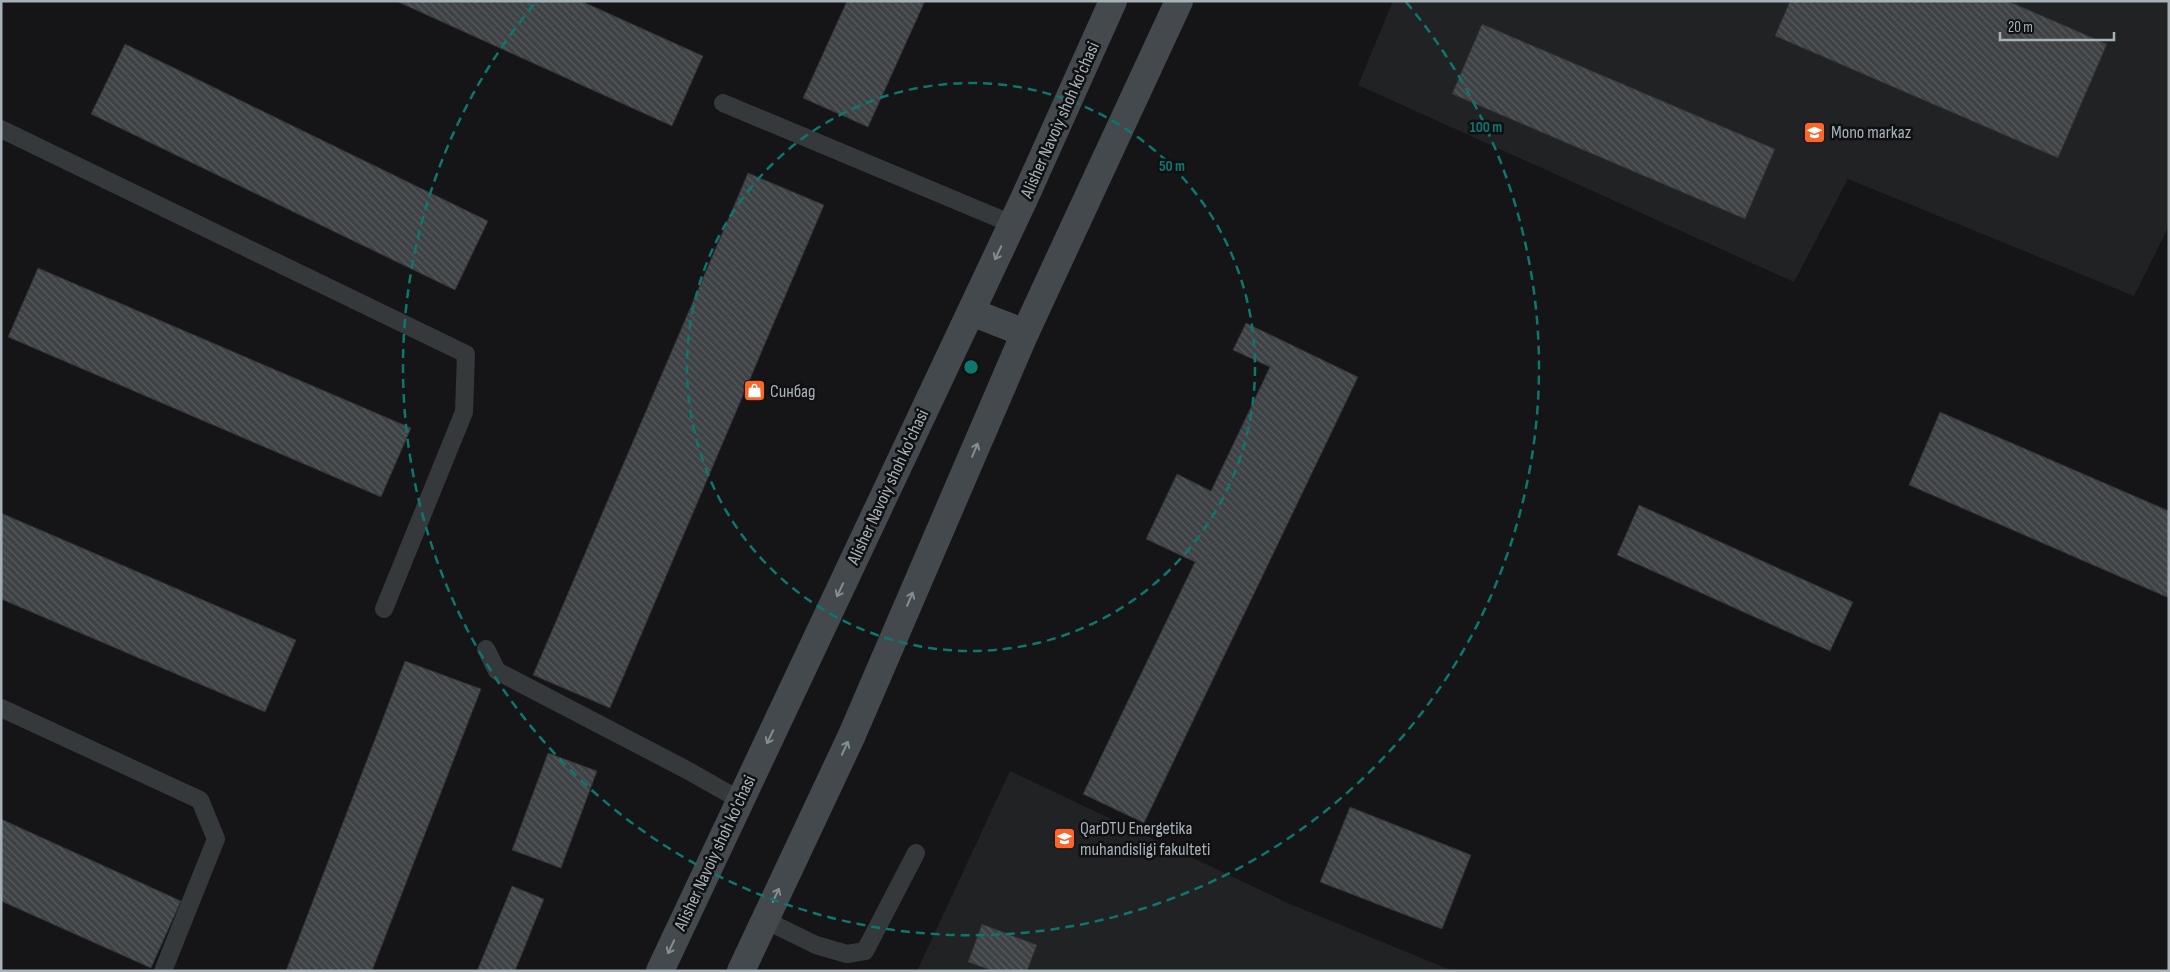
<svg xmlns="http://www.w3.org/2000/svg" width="2170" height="972" font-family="'Sofia Sans Condensed',sans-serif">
  <defs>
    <pattern id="building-back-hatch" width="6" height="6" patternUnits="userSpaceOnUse" patternTransform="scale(1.25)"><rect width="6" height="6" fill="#3f4244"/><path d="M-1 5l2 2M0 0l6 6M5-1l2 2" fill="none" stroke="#585b5d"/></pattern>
  </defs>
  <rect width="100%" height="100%" fill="#151517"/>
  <g fill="#212224">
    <polygon points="1393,1 2169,1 2169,226 2134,296 1848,179 1794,282 1358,85"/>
    <polygon points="1010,771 1290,904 1453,971 917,971"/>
  </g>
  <g fill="url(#building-back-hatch)" stroke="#2f3033">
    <polygon points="396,1 581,1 703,56 672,126"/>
    <polygon points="847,1 925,1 868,127 803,98"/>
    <polygon points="1790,1 2008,1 2107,44 2058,158 1775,36"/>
    <polygon points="1482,24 1775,149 1745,219 1452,94"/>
    <polygon points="125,44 488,221 455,290 91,114"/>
    <polygon points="748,173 824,205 610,708 533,675"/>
    <polygon points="38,268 411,428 381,497 8,337"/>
    <polygon points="1246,323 1358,377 1144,823 1083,794 1195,562 1146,539 1177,474 1211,491 1270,367 1233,350"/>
    <polygon points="1940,412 2169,511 2169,598 1909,485"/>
    <polygon points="1639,505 1853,602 1830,651 1617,555"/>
    <polygon points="1,513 296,640 265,712 1,599"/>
    <polygon points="405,661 481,689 372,971 286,971"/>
    <polygon points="548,753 597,771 561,868 512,850"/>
    <polygon points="1350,807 1471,855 1442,929 1320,882"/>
    <polygon points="1,819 181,901 151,968 1,901"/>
    <polygon points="512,886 544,899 515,971 477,971"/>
    <polygon points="982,924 1037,945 1027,971 993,971 968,962"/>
  </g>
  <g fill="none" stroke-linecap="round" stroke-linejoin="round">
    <g stroke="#35393c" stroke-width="18">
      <polyline points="723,103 1012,224"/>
      <polyline points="1,129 466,354 464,412 384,609"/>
      <polyline points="486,649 497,671 685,769 740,800"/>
      <polyline points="1,708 200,800 216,839 163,971"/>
      <polyline points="765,920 816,945 847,954 865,951 916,853"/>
    </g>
    <g stroke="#43494c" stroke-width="28">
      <polyline points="971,312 1025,333"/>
      <polyline points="660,971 1024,199 1113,1"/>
      <polyline points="741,971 852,735 1025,333 1179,1"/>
    </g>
  </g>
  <defs><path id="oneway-shaft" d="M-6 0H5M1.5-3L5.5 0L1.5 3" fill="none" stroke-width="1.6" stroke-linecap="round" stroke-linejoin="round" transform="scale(1.25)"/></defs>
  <g stroke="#838d92">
    <use href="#oneway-shaft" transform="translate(998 253) rotate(115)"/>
    <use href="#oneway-shaft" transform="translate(975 450) rotate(-67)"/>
    <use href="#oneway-shaft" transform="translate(840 590) rotate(115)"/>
    <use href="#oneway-shaft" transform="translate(910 599) rotate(-67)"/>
    <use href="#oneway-shaft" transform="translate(770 737) rotate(115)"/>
    <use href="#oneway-shaft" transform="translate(845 748) rotate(-65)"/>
    <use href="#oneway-shaft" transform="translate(776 895) rotate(-65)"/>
    <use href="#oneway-shaft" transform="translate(671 947) rotate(115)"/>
  </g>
  <g fill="none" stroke="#0f766e" stroke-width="2.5" stroke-dasharray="9 6">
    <circle cx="971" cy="367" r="284"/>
    <path d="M1406 2A568 568 0 1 1 536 2"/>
  </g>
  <defs>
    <symbol id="university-square" viewBox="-11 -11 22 22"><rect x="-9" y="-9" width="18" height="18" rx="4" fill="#fa6529" stroke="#101012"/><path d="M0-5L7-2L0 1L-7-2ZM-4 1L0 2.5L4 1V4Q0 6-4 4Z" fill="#fff"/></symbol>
    <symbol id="shop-square" viewBox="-11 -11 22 22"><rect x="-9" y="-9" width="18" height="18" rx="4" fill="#fa6529" stroke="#101012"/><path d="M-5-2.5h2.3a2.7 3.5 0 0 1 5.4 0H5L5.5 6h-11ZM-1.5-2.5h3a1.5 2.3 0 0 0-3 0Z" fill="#fff"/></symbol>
  </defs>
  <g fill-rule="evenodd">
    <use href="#university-square" x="1802" y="120" width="25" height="25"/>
    <use href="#shop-square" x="742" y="378" width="25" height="25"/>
    <use href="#university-square" x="1052" y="826" width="25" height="25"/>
  </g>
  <g text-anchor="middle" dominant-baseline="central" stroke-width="5" stroke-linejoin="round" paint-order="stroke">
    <g font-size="18" fill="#a6b2b7" stroke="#101012">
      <text transform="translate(1060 120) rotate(-66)">Alisher Navoiy shoh ko'chasi</text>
      <text transform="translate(888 487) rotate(-65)">Alisher Navoiy shoh ko'chasi</text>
      <text transform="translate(715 853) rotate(-65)">Alisher Navoiy shoh ko'chasi</text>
    </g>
    <g font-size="18" fill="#a6b2b7" stroke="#101012" text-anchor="start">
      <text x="1831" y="132">Mono markaz</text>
      <text x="770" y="391">Синбад</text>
      <text x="1080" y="828">QarDTU Energetika<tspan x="1080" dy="21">muhandisligi fakulteti</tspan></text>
    </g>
  </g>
  <circle cx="971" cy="367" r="8" fill="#0f766e" stroke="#101012" stroke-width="2.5"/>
  <g font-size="15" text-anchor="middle" font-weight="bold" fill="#0f766e" stroke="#101012" stroke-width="5" stroke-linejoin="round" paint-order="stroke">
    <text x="1486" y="132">100 m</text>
    <text x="1172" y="171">50 m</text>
  </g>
  <rect width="2170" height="972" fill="none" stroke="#a6b2b7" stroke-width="5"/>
  <path d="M2000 32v8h114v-8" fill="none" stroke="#a6b2b7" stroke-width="2.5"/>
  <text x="2008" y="32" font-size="15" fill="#a6b2b7" stroke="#101012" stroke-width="4" paint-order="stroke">20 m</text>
</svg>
